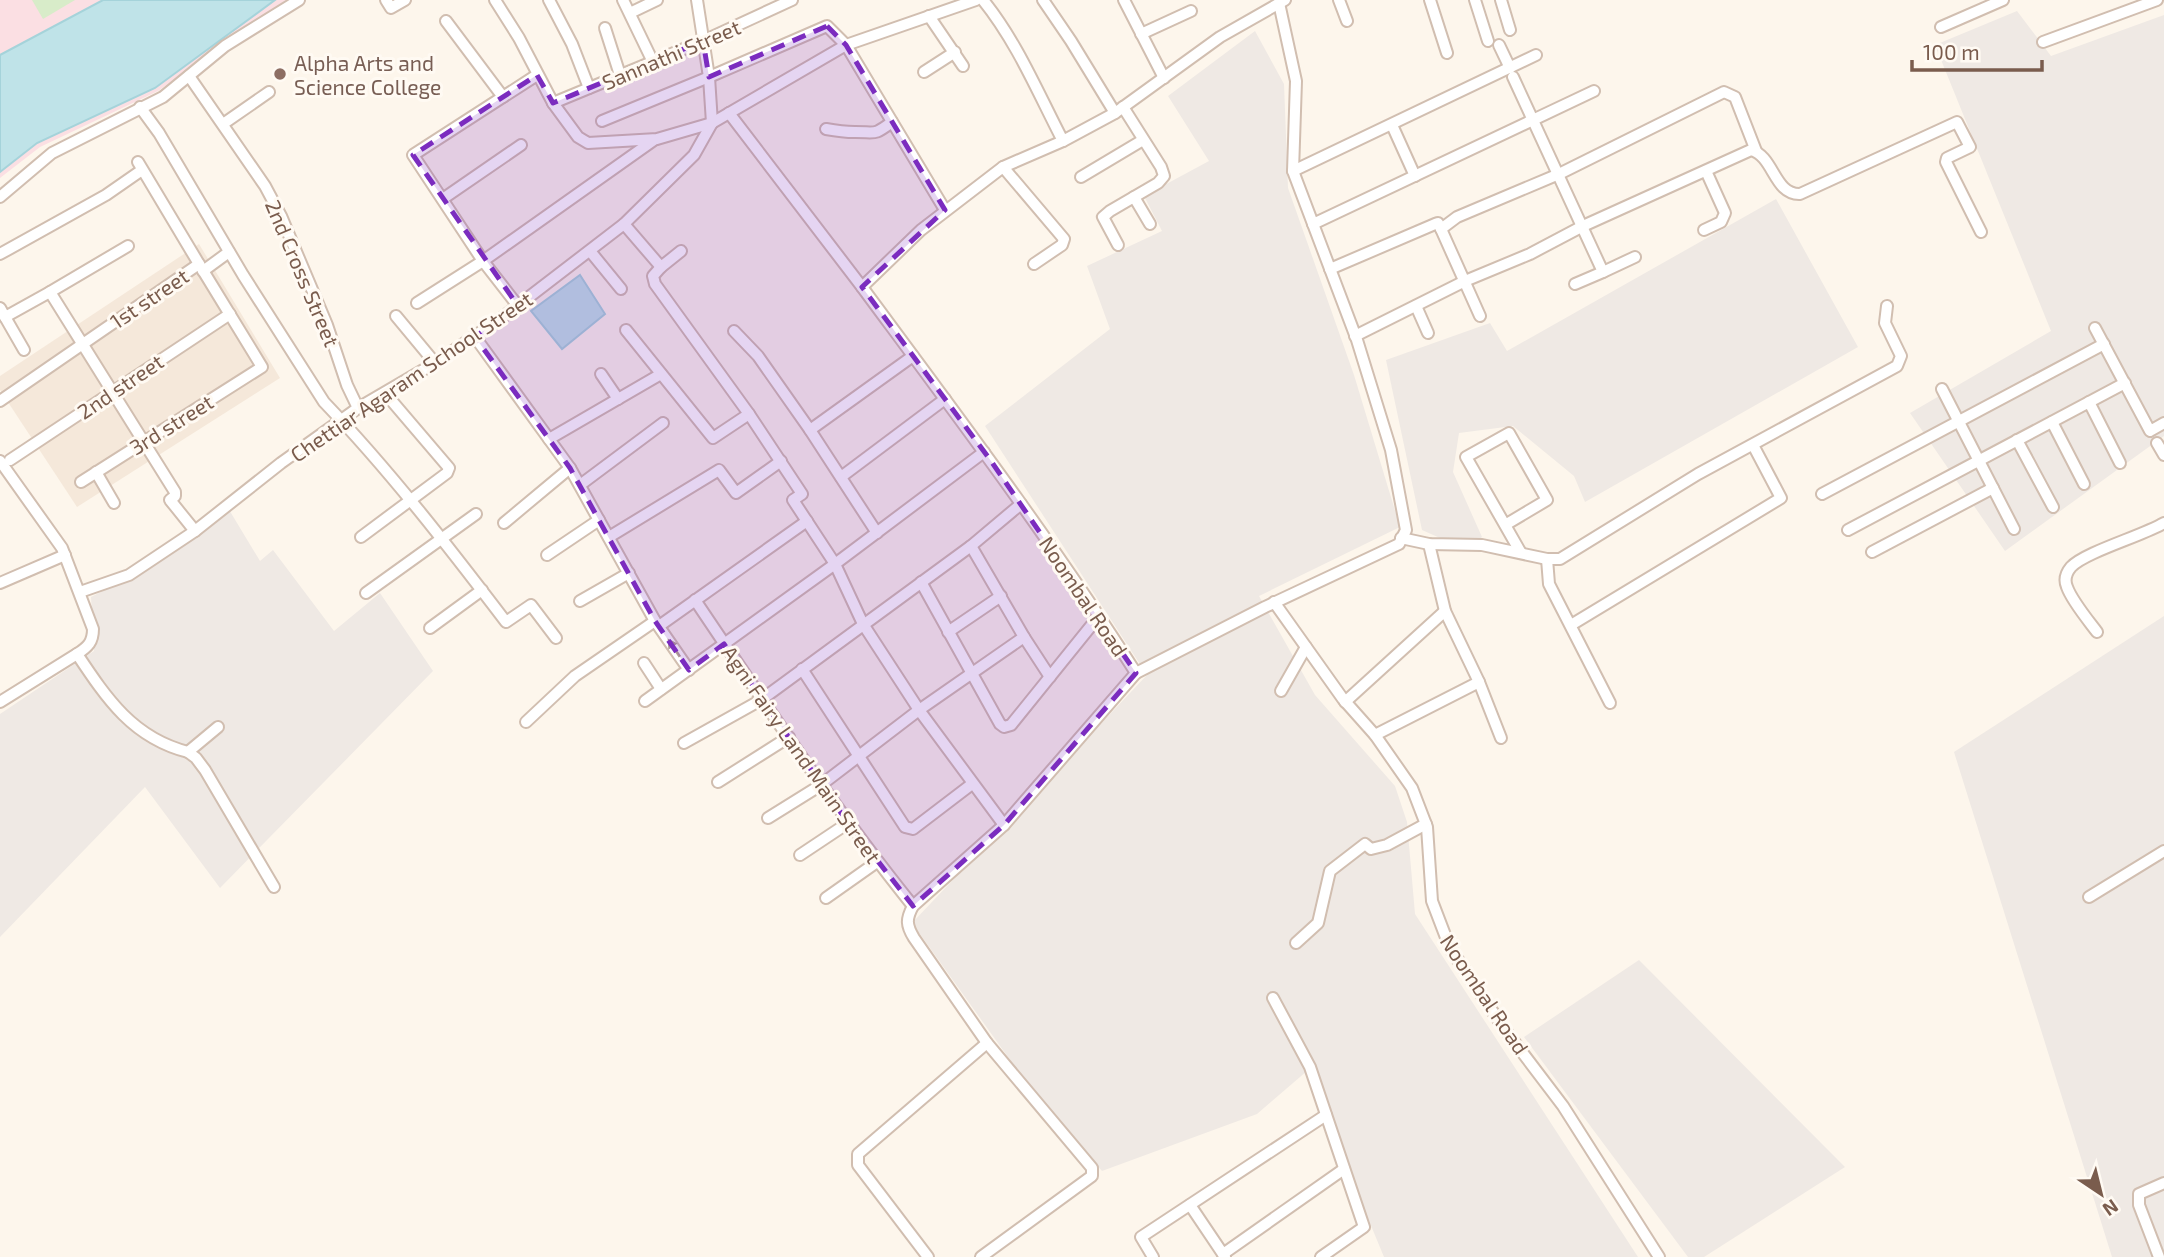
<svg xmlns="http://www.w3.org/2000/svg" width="2164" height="1257" font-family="'Exo 2',sans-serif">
  <rect width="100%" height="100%" fill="#fdf6ec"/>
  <polygon fill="#f5e8da" points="199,244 280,378 77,507 0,390 0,376"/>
  <g fill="#efe9e4">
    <polygon points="2017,11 2051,56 2164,15 2164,436 2005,551 1910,413 2051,331 1935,45"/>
    <polygon points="1255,31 1284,84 1288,188 1354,375 1400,527 1259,596 1315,695 1395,786 1407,822 1415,914 1638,1257 1384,1257 1307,1071 1257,1114 1102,1171 1028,1085 912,923 1147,675 985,426 1110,329 1087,266 1162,231 1144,196 1209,161 1168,96"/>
    <polygon points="1776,199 1858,347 1585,502 1574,476 1513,426 1459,433 1453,472 1482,537 1467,550 1422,530 1386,360 1490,323 1507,351"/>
    <polygon points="228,508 260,561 273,550 334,631 380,593 433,671 220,888 145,787 0,937 0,714 94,651 91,597 160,562"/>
    <polygon points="2164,616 2164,1257 2112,1257 1954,752"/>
    <polygon points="1639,960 1845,1167 1704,1257 1688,1257 1524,1037"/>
  </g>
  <polygon fill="#fbdfe3" points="0,0 286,0 158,91 40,147 0,178"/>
  <polygon fill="#d8ecc9" points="32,0 75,0 43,19"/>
  <g fill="#bfe3e8" stroke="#a5d3da" stroke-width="2">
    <polygon points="103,0 275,0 155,88 37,143 0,172 0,55"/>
    <polygon points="580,275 605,314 562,349 531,311"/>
  </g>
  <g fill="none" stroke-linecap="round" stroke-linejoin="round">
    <defs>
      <g id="minor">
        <polyline points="386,0 391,8 405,0"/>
        <polyline points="495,0 519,38 553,103 578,137 588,143 657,139 712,123 846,45 976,0"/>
        <polyline points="549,0 572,44 589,88"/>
        <polyline points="623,0 653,62"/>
        <polyline points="697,0 709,77 712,123"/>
        <path d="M 983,0 C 1017,42 1038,93 1063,141"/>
        <polyline points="1043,0 1071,41 1115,113"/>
        <polyline points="1124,0 1164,78"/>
        <polyline points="1339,0 1347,21"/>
        <polyline points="1430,0 1447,53"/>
        <polyline points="1475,0 1488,41"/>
        <polyline points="1501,0 1510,30"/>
        <polyline points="632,12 657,0"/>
        <polyline points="929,16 963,66"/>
        <polyline points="446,21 503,97"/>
        <polyline points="1941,27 2003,0"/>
        <polyline points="605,28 620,75"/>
        <polyline points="1141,34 1191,11"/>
        <polyline points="2043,42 2157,0"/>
        <polyline points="1499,45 1510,68"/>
        <polyline points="924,72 955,52"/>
        <polyline points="189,76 265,186 281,216 327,325 347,385 358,408"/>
        <polyline points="1513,77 1603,272 1635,257"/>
        <polyline points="553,103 703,41 792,0"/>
        <path d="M 140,107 L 159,133 L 243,275 L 324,402 C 390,471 448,546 506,622 L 531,605 L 556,638"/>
        <polyline points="729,113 862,287"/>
        <polyline points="602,121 709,77 827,26 846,45 945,210"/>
        <polyline points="223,124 269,92"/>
        <polyline points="1392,125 1415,176"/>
        <path d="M 826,129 C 837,131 844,132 855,132 C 877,132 873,136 892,122"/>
        <polyline points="138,162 199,264"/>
        <polyline points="1003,167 1064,239 1062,245 1034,264"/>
        <polyline points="1293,171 1536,55"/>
        <polyline points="1081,177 1143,140"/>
        <polyline points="0,197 52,153 163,97 225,46 299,0"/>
        <polyline points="1134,197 1150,224"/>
        <polyline points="444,198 521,145"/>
        <polyline points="624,224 661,267 681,251"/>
        <polyline points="1313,224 1594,91"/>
        <polyline points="1704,230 1721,222 1725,213 1706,171"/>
        <polyline points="1118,245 1103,217 1110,211 1158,183 1164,176 1161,167 1123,107"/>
        <polyline points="590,251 621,289"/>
        <polyline points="0,254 106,195 142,170"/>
        <polyline points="661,267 653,276 655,284 749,414 802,494 793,500 835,564 863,624 919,710 1004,825"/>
        <polyline points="1330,269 1435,224 1438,223 1441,229"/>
        <polyline points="203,271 229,252"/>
        <polyline points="1575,284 1603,272"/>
        <polyline points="50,292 128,246"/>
        <polyline points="417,303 483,261 654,140"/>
        <polyline points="518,306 483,261 413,155 537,75"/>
        <polyline points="1416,306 1428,333"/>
        <polyline points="0,308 5,317 50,292 175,492 175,496 170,500 195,531"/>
        <polyline points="396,316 435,363"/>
        <polyline points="1480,316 1441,229 1457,217 1559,174 1724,92 1735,97 1756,151"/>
        <polyline points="5,317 24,350"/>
        <polyline points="2095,328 2150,431 2164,423"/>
        <polyline points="626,330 713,438 749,414"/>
        <polyline points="734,331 758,356 810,430"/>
        <path d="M 1355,336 L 1465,281 L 1530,254 L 1583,226 L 1751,150 C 1774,156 1774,195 1800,194 L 1957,122 L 1970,147 L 1947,158 L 1946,162 L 1981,232"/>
        <polyline points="475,337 570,468 655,621 689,670"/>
        <polyline points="601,374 618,399"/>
        <polyline points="1942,389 2014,529"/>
        <polyline points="0,401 199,264 262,367 81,482"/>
        <polyline points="2089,402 2120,463"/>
        <polyline points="2052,422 2084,484"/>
        <polyline points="549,439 661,374"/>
        <polyline points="2017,440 2053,507"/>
        <polyline points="2157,443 2164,455"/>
        <polyline points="10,460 230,314"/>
        <path d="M 0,461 L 62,548 L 93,629 C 93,642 88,647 77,654 L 0,702"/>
        <polyline points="96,472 114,503"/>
        <polyline points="841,477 945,399"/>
        <polyline points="580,485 663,423"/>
        <polyline points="1822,494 2104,344"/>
        <polyline points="504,523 570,468"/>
        <polyline points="1505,525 1466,457 1509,433 1547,500 1505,525 1521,553"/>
        <polyline points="1848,530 2125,383"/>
        <polyline points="877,533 810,430 913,356"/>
        <polyline points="361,537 447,473 449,468 385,393"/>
        <polyline points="609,537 719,470 736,493 781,461"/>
        <polyline points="1401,538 1429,544 1482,545 1547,559 1560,559 1698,474 1897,366 1901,356 1885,323 1887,306"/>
        <polyline points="1429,544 1445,611 1479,682 1501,738"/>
        <polyline points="971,546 1024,637 1050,677"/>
        <polyline points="1872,552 1993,488"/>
        <polyline points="547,555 599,520"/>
        <polyline points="1547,559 1549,584 1610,703"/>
        <polyline points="921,582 1000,724 1004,727 1011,725 1099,616"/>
        <polyline points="0,583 65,555"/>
        <polyline points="80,592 129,575 195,531 281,463 358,408 435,363 503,317 624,224 694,155 712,123"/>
        <polyline points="366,593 476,514"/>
        <path d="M 695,600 C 765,704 834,808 913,906"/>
        <polyline points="580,601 629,573"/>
        <polyline points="1274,602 1343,699 1375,735 1412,788 1427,827 1432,901 1450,948 1503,1027 1563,1106 1659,1257"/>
        <polyline points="1571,625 1781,498 1753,445"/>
        <polyline points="659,626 807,521"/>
        <polyline points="430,628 482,590"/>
        <polyline points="948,632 1001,596"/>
        <path d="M 2097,632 C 2088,620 2072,601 2067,587 C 2064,580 2066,573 2071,567 C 2085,552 2142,536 2164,523"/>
        <path d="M 77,654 C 107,699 133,738 188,752 L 218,727"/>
        <polyline points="644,663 661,689"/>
        <polyline points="802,669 905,827 913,829 972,784"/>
        <polyline points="1136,673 1265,607 1399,544 1406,530 1391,450 1357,340 1293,171 1296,81 1279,3"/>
        <polyline points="1281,691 1306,647"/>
        <polyline points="645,701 835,564 984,452"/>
        <polyline points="1345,702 1445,611"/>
        <polyline points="526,722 575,676 655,621"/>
        <polyline points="1375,735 1479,682"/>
        <polyline points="684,743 761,700 971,546 1021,504"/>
        <polyline points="188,752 196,758 205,770 274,887"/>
        <polyline points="718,782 789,737"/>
        <polyline points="768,818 821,785 919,710 1024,637"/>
        <polyline points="800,855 848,823"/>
        <polyline points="2089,897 2164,851"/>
        <polyline points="826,898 877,862"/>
        <polyline points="1296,943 1318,923 1330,871 1365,844 1371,849 1387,845 1426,824"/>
        <polyline points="1273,998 1310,1067 1364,1227 1321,1257"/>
        <polyline points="1190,1205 1225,1257"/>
        <polyline points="1223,1254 1344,1169"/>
        <polyline points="928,1257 858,1165 858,1154 987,1043"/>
        <path d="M 981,1257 L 1092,1176 L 1092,1168 L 987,1043 L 914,938 C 906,925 906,919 913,906 L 1004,825 L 1136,673 C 1051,540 956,414 862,287 L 921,230 L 1003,167 L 1063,141 L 1115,113 L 1220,37 L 1285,0"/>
        <polyline points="1153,1257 1141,1237 1326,1115"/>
        <polyline points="2159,1257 2139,1205 2139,1194 2164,1183"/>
      </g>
    </defs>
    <use href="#minor" stroke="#d1beb0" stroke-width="14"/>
    <use href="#minor" stroke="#fff" stroke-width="10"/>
  </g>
  <defs><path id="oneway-solid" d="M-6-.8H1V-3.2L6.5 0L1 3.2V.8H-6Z" transform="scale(1.75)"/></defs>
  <use fill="#af9d94" href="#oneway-solid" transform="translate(674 648) rotate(-124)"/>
  <path fill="#7b2cbf" fill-opacity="0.2" stroke="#7b2cbf" stroke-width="5" stroke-dasharray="14 9" stroke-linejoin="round" d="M 827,26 L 846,45 L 945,210 L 862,287 L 991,461 L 1136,673 L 1004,825 L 913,906 L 848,823 L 724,644 L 689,670 L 655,621 L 570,468 L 475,337 L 518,306 L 413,155 L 537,75 L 553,103 L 703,41 L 709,77 Z"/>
  <circle fill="#8d6e63" stroke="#fffaf3" stroke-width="2.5" cx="280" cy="74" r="7"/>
  <g text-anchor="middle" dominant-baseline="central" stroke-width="6" stroke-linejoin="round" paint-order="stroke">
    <g font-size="21" fill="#7a5c4d" stroke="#fffaf3">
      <text transform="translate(671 54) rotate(-23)">Sannathi Street</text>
      <text transform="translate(303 273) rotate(67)">2nd Cross Street</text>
      <text transform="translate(149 298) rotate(-34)">1st street</text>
      <text transform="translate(411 376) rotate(-34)">Chettiar Agaram School Street</text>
      <text transform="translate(120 386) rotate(-34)">2nd street</text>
      <text transform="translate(171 424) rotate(-32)">3rd street</text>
      <text transform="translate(1084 596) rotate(56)">Noombal Road</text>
      <text transform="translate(802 754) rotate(55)">Agni Fairy Land Main Street</text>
      <text transform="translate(1485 994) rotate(56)">Noombal Road</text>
    </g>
    <g font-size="21" fill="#785e54" stroke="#fffaf3" text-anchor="start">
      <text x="294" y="62">Alpha Arts and<tspan x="294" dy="24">Science College</tspan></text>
    </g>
  </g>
  <g transform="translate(2101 1194) rotate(145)" stroke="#fffaf3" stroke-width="5" paint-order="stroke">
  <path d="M0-5L12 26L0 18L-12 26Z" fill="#7a5c4d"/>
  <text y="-10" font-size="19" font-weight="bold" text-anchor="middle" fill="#7a5c4d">N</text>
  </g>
  <path d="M1912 60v10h130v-10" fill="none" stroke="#7a5c4d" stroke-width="3.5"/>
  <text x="1923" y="60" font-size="21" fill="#7a5c4d" stroke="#fffaf3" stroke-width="5" paint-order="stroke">100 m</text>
</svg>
